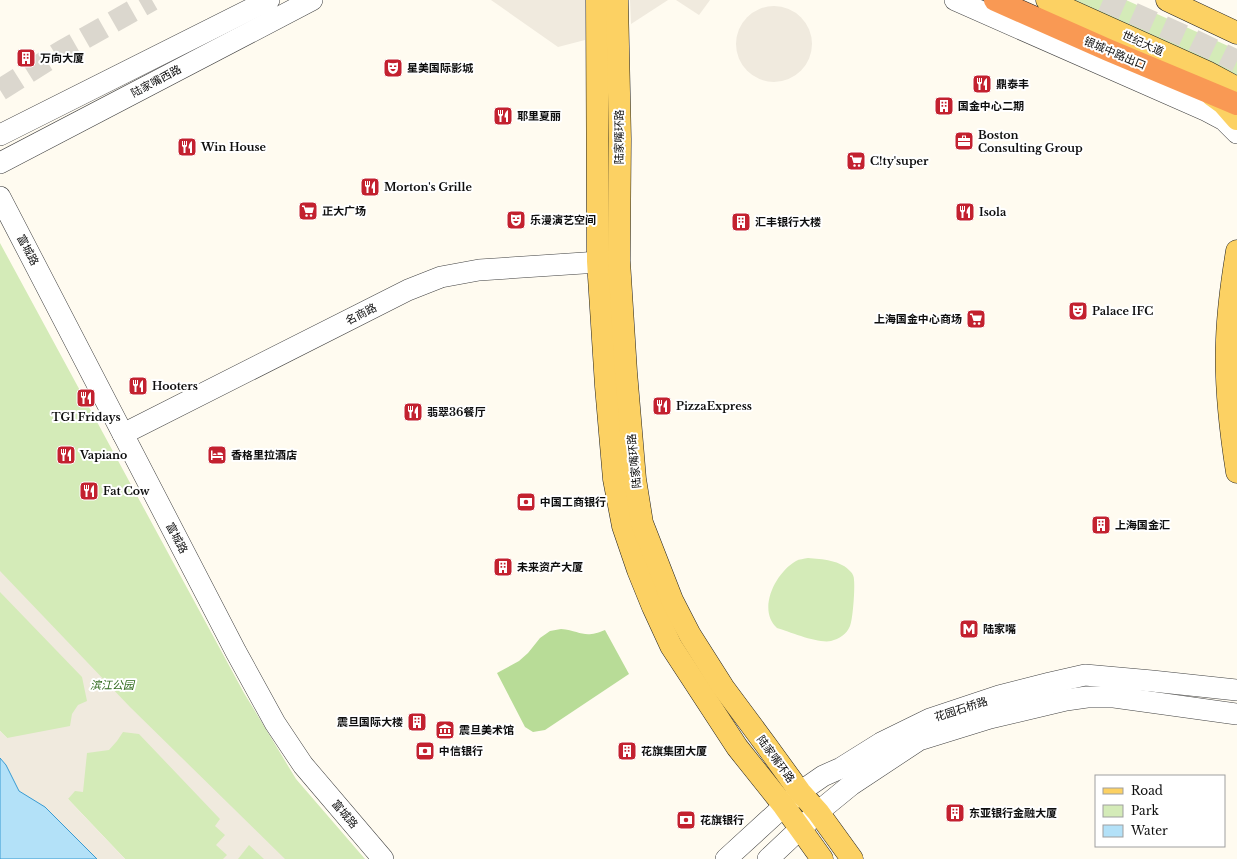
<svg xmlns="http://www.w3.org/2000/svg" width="1237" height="859" font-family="'Libre Baskerville','Noto Sans SC',serif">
  <rect width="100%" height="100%" fill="#fffbf0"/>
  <g fill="#d4ebb8">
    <polygon points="1066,0 1126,0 1237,50 1237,76"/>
    <polygon points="0,243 244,693 296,779 365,859 125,859 68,799 0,731"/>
    <path d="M 808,558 C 822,559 841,560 851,572 C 853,574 854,577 854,580 C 855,588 853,619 850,626 C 847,634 839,639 831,641 C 819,644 790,632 777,628 C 757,610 775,573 796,561 C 799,559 804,559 808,558 Z"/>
  </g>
  <path fill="#b8dc97" d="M 561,629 C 581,631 584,639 605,630 L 629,674 L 545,730 L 533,732 L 525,727 L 497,673 L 519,661 L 528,653 L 540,638 L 550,631 Z"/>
  <g fill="#f0eade">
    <polygon points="491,0 585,0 585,40 558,47"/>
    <polygon points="630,0 668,0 631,24"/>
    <polygon points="676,0 710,0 699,15"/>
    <circle cx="774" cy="44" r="38"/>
    <polygon points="0,571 130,707 285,859 264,859 249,845 238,859 223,859 227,855 216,845 225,835 215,826 220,819 139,734 123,732 117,741 109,750 87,753 83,792 75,791 68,799 125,859 97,859 45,807 19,791 6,765 0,758 0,731 7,738 70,726 72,714 78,705 87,701 82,677 0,592"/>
  </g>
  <polygon fill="#b3e1f8" stroke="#379ad2" points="0,758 6,765 19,791 45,807 97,859 0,859"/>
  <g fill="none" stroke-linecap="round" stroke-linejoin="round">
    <polyline stroke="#dbd7ce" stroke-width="22" stroke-dasharray="22 11" stroke-linecap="butt" points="1103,0 1189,38 1237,61"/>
    <polyline stroke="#dbd7ce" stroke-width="22" stroke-dasharray="22 11" stroke-linecap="butt" points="0,90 62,51 152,0"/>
    <defs>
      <g id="minor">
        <polyline points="955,0 1207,111 1224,120 1237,133"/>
        <polyline points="0,135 269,0"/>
        <polyline points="0,163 312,0"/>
        <polyline points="0,197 236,652 275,723 303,765 383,859"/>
        <polyline points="123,434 408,290 441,277 479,270 614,261"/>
        <polyline points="726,859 784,806 800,792 823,776 841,768 881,743 930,719 999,696 1050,683 1085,675 1152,681 1237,690"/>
        <polyline points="768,859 818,812 851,785 919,740 990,718 1066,700 1087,697 1114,697 1237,714"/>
      </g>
      <g id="major">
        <polyline points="597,0 598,261 606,386 614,479 623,526 638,570 653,607 671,646 737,747 784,806 822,859"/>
        <polyline points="617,0 620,139 619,261 626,372 635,479 642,523 672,600 690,635 723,687 766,745 800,792 818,812 852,859"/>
        <polyline points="1047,0 1207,72 1237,88"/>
        <polyline points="1167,0 1237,33"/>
        <polyline points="1212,95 1223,103 1237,119"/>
        <path d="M 1237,251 C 1232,281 1228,310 1227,340 C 1225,384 1230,428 1237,472"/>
      </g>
      <polyline id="highway" points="995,0 1108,50 1237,104"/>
    </defs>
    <use href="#minor" stroke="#414141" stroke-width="22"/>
    <use href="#major" stroke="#1f1f1f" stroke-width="23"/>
    <use href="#highway" stroke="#1f1f1f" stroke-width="23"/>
    <use href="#minor" stroke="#fff" stroke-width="21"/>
    <use href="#major" stroke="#fcd163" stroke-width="22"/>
    <use href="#highway" stroke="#f99954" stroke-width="22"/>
  </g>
  <defs>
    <symbol id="building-square" viewBox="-11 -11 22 22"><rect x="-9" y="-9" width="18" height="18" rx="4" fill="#c3212f" stroke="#fff"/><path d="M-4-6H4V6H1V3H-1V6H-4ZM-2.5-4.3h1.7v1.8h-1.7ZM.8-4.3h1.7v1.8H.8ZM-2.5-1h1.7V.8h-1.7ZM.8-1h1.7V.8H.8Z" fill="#fff"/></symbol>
    <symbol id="theatre-square" viewBox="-11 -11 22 22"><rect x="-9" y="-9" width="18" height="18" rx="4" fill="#c3212f" stroke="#fff"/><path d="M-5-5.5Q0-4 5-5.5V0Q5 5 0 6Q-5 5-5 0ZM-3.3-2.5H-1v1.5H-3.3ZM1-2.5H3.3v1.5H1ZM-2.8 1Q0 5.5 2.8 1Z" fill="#fff"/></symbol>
    <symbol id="restaurant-square" viewBox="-11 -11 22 22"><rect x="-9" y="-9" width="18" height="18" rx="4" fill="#c3212f" stroke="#fff"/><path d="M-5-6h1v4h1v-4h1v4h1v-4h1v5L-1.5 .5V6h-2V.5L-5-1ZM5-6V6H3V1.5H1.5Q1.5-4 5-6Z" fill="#fff"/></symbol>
    <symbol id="office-square" viewBox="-11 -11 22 22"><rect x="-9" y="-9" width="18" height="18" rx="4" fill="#c3212f" stroke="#fff"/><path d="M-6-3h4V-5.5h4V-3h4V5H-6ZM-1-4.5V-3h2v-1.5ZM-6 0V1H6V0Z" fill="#fff"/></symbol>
    <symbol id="supermarket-square" viewBox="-11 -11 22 22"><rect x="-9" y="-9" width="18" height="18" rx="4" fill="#c3212f" stroke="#fff"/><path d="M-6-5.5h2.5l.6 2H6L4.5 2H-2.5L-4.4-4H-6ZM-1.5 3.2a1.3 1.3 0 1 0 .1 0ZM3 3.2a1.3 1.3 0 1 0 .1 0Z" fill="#fff"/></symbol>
    <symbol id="hotel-square" viewBox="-11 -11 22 22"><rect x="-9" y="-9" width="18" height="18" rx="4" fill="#c3212f" stroke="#fff"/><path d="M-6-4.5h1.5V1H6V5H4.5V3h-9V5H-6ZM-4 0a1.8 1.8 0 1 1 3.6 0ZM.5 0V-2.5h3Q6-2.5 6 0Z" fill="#fff"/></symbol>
    <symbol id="bank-square" viewBox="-11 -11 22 22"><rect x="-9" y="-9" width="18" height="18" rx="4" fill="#c3212f" stroke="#fff"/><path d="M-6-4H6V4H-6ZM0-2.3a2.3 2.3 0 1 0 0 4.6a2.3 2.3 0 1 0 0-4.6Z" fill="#fff"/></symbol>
    <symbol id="metro-square" viewBox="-11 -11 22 22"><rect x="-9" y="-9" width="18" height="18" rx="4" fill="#c3212f" stroke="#fff"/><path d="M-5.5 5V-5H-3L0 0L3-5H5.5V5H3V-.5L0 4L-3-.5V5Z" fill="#fff"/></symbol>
    <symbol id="museum-square" viewBox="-11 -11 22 22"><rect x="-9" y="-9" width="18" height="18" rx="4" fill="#c3212f" stroke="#fff"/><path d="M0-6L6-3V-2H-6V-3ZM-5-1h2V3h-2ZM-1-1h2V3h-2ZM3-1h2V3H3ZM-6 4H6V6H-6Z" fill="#fff"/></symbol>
  </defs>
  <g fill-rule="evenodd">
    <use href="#building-square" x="15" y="47" width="22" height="22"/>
    <use href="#theatre-square" x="382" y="57" width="22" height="22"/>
    <use href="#restaurant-square" x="971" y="73" width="22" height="22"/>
    <use href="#building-square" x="933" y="95" width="22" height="22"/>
    <use href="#restaurant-square" x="492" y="105" width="22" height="22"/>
    <use href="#office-square" x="953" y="130" width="22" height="22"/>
    <use href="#restaurant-square" x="176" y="136" width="22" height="22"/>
    <use href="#supermarket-square" x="845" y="150" width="22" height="22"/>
    <use href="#restaurant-square" x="359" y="176" width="22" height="22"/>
    <use href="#supermarket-square" x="297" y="200" width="22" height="22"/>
    <use href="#restaurant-square" x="954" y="201" width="22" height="22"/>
    <use href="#theatre-square" x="505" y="209" width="22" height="22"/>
    <use href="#building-square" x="730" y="211" width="22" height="22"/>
    <use href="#theatre-square" x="1067" y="300" width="22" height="22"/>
    <use href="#supermarket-square" x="965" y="308" width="22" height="22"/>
    <use href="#restaurant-square" x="127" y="375" width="22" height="22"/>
    <use href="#restaurant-square" x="75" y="387" width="22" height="22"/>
    <use href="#restaurant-square" x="651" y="395" width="22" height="22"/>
    <use href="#restaurant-square" x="402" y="401" width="22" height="22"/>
    <use href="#restaurant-square" x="55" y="444" width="22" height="22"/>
    <use href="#hotel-square" x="206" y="444" width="22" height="22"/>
    <use href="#restaurant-square" x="78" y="480" width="22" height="22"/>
    <use href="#bank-square" x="515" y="491" width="22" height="22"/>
    <use href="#building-square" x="1090" y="514" width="22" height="22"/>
    <use href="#building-square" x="492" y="556" width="22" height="22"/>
    <use href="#metro-square" x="958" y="618" width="22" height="22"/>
    <use href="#building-square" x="406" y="711" width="22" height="22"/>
    <use href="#museum-square" x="434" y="719" width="22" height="22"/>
    <use href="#bank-square" x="414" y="740" width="22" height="22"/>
    <use href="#building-square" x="616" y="740" width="22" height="22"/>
    <use href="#building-square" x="944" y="802" width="22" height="22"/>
    <use href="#bank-square" x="675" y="809" width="22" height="22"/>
  </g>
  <g text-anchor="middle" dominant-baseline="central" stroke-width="4" stroke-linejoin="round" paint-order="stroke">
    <g font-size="11" fill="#0e0e0e" stroke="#fff">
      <text transform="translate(1143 43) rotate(24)">世纪大道</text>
      <text transform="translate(1115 53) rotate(23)">银城中路出口</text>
      <text transform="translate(156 81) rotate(-28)">陆家嘴西路</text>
      <text transform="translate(619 137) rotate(-90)">陆家嘴环路</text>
      <text transform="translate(28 250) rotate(62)">富城路</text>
      <text transform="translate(361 314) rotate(-27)">名商路</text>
      <text transform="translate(634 461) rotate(-96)">陆家嘴环路</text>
      <text transform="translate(177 538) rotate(62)">富城路</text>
      <text transform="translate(961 709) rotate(-18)">花园石桥路</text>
      <text transform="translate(776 759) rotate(54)">陆家嘴环路</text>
      <text transform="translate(345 814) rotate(50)">富城路</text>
    </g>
    <g font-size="11" font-weight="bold" fill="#0e0e0e" stroke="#fff" text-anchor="start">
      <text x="40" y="58">万向大厦</text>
      <text x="407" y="68">星美国际影城</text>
      <text x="996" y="84">鼎泰丰</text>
      <text x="958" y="106">国金中心二期</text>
      <text x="517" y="116">耶里夏丽</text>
      <text x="978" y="135">Boston<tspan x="978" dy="13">Consulting Group</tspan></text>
      <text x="201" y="147">Win House</text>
      <text x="870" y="161">C!ty'super</text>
      <text x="384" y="187">Morton's Grille</text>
      <text x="322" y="211">正大广场</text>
      <text x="979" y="212">Isola</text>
      <text x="530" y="220">乐漫演艺空间</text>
      <text x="755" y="222">汇丰银行大楼</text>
      <text x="1092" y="311">Palace IFC</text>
      <text x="962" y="319" text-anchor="end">上海国金中心商场</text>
      <text x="152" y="386">Hooters</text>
      <text x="676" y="406">PizzaExpress</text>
      <text x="427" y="412">翡翠36餐厅</text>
      <text x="86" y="417" text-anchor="middle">TGI Fridays</text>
      <text x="80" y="455">Vapiano</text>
      <text x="231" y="455">香格里拉酒店</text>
      <text x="103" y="491">Fat Cow</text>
      <text x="540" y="502">中国工商银行</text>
      <text x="1115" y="525">上海国金汇</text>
      <text x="517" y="567">未来资产大厦</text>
      <text x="983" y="629">陆家嘴</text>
      <text x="403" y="722" text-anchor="end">震旦国际大楼</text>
      <text x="459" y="730">震旦美术馆</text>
      <text x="439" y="751">中信银行</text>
      <text x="641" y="751">花旗集团大厦</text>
      <text x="969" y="813">东亚银行金融大厦</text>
      <text x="700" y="820">花旗银行</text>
    </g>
    <g font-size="11" font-style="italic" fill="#2f691c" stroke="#fff">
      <text x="112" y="685">滨江公园</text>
    </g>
  </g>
  <rect x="1095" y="775" width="130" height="72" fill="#ffffff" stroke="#9f9f9f"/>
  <rect x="1103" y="788" width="20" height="6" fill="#fcd163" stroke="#9f9f9f"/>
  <text x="1131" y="795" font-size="12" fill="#0e0e0e">Road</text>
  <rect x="1103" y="805" width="20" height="12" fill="#d4ebb8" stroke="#9f9f9f"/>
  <text x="1131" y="815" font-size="12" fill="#0e0e0e">Park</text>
  <rect x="1103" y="825" width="20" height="12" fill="#b3e1f8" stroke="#9f9f9f"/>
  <text x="1131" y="835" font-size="12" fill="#0e0e0e">Water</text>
</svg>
